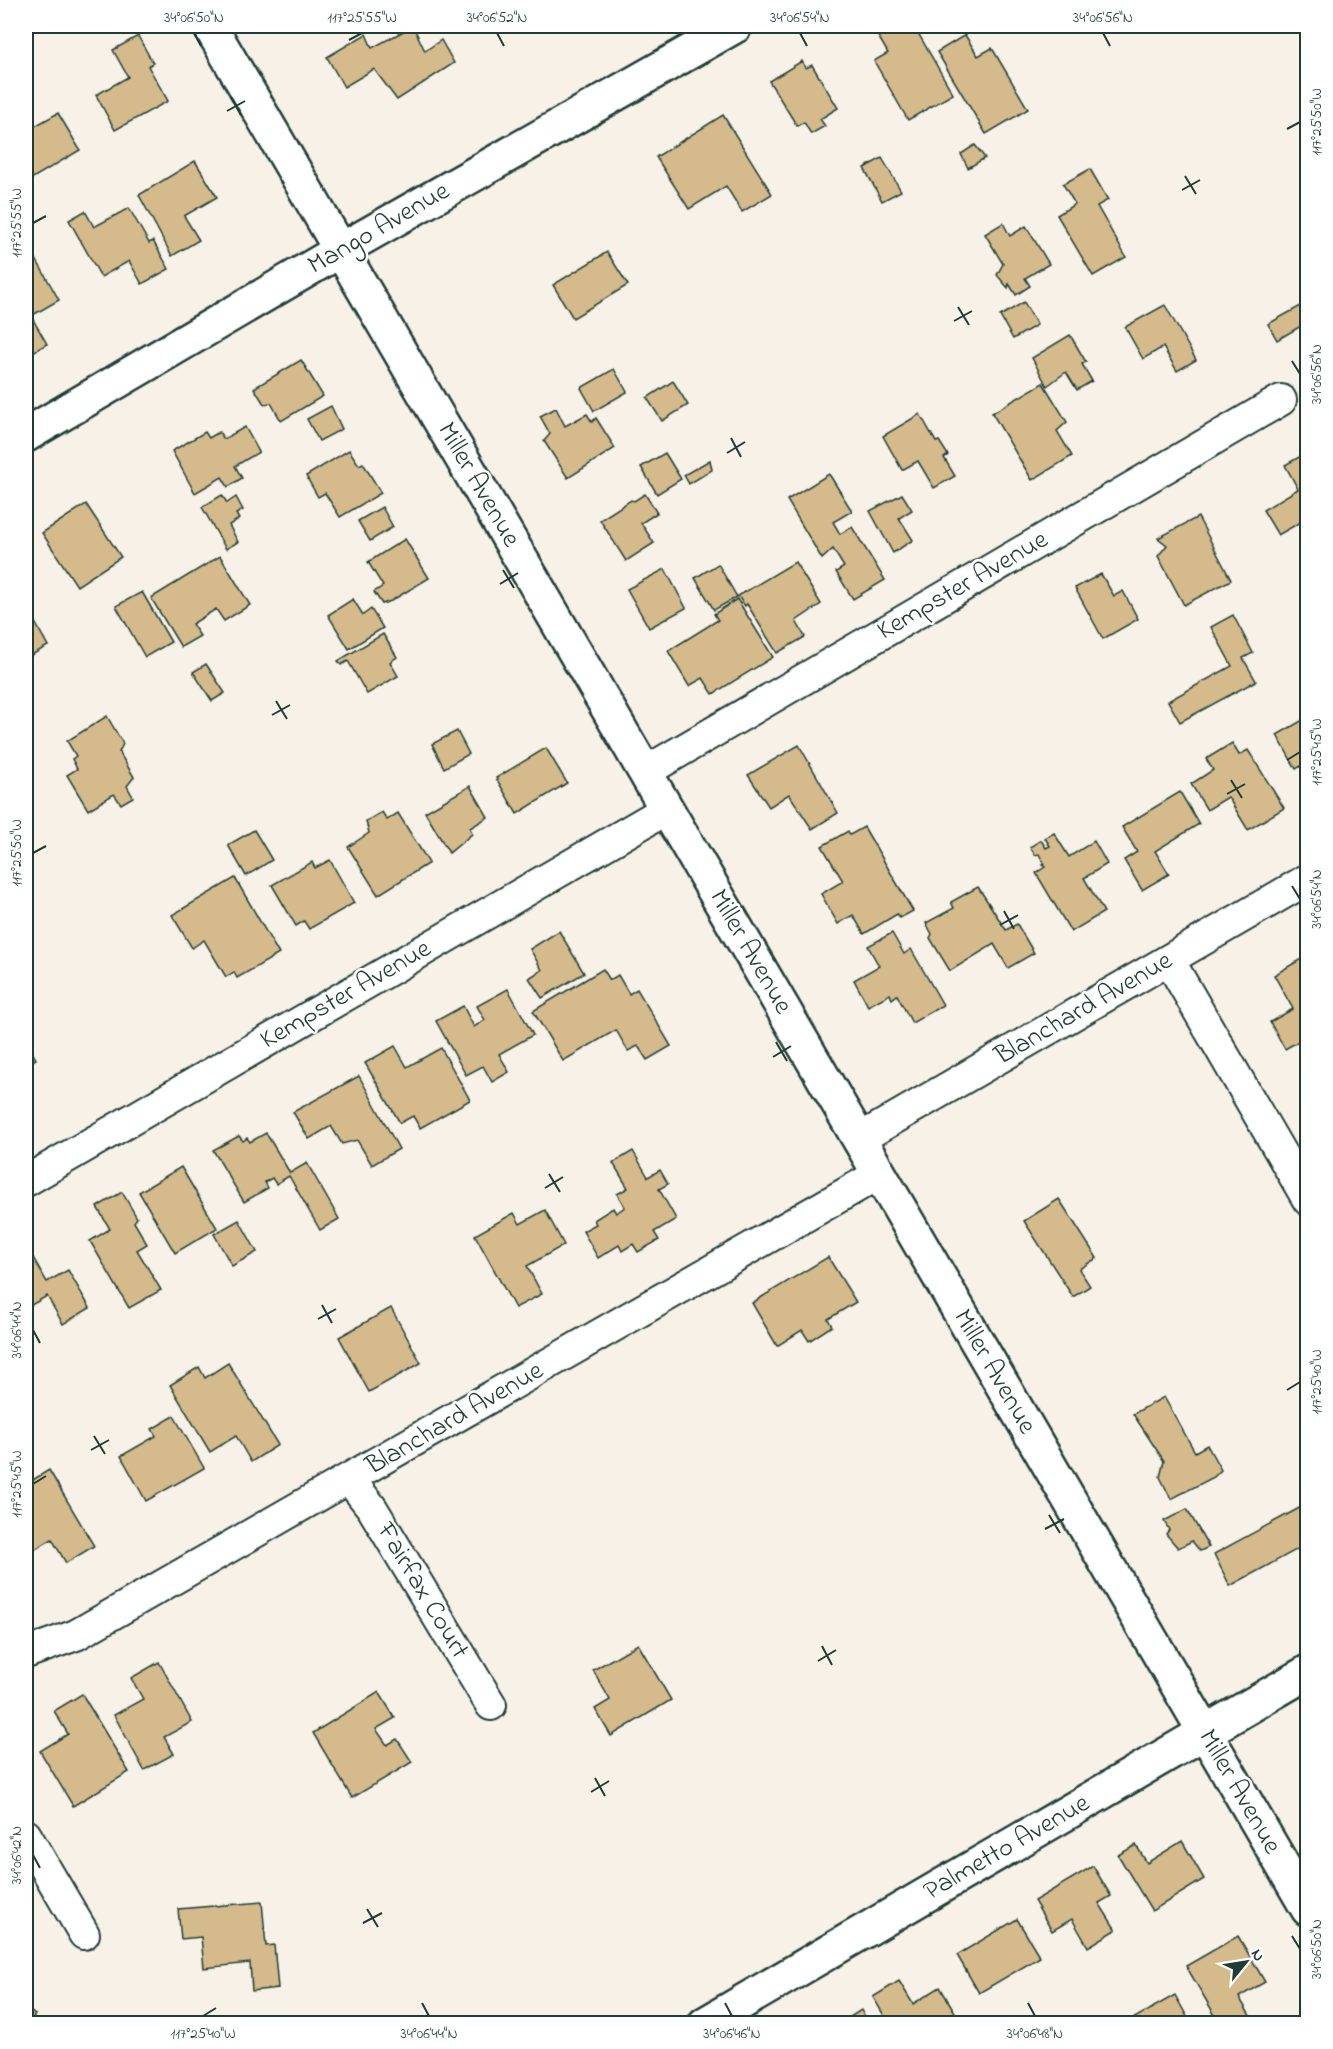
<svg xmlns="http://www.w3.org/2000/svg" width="1333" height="2049" font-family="'Indie Flower',sans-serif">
  <rect width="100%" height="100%" fill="#f7f1e8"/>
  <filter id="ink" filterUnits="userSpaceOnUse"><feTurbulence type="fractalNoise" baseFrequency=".0167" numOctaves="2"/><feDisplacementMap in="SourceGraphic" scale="12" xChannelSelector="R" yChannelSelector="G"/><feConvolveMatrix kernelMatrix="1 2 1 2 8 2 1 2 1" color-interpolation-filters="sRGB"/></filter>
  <g filter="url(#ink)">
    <g fill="#d5ba8b" stroke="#1f3d34" stroke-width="1.5">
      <polygon points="413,26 425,51 441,40 454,63 397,100 374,69 344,87 327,57 366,34 372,48"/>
      <polygon points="872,26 914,26 953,94 908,120 874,61 888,53"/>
      <polygon points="965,35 978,56 992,48 1028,109 986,134 937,52"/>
      <polygon points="138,36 153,63 148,66 168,101 115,130 96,95 128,77 113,50"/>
      <polygon points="802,61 806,68 812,65 838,108 820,119 825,126 811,134 804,122 797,126 769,81"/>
      <polygon points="58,113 80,150 26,182 26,126 28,130"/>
      <polygon points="723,115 772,194 742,212 726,186 689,209 656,157"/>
      <polygon points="975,145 985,158 968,168 961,154"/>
      <polygon points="882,158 901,191 882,201 864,168"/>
      <polygon points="195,161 217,197 184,216 199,240 172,256 139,195"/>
      <polygon points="1090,169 1108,200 1097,206 1126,257 1093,276 1057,215 1075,204 1063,184"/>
      <polygon points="129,208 149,243 153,241 169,269 142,284 129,261 101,277 69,220 85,211 94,227"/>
      <polygon points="1003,223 1010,236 1026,226 1049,264 1025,278 1030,286 1016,295 1009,284 1008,288 997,275 1003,264 985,234"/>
      <polygon points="32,252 59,300 31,316 47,344 26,356 26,256"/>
      <polygon points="607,252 628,285 573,318 553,285"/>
      <polygon points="1024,302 1037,325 1013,339 1000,316"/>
      <polygon points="1308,302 1308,322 1277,340 1268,324"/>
      <polygon points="1165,305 1196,360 1177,371 1163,347 1143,359 1125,327"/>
      <polygon points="1070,335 1086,362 1082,364 1092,381 1077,390 1066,372 1047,386 1032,358"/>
      <polygon points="301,360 323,396 281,421 271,403 264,404 254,388"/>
      <polygon points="614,369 627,392 594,411 581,388"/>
      <polygon points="673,381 688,405 662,421 647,398"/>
      <polygon points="1043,383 1067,422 1057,431 1072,456 1032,480 992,413"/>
      <polygon points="331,406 342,429 319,441 307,419"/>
      <polygon points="556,408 565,426 587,414 592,422 596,418 615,448 568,478 544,441 550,434 540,416"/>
      <polygon points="920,414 936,442 939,441 948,455 944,458 955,476 934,488 918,461 902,470 883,436"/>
      <polygon points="245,427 259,452 235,466 242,478 228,487 222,477 195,493 172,451 205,432 209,438 219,432 224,439"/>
      <polygon points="349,450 359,465 363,463 381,493 340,517 325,493 318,497 306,476"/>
      <polygon points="1308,452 1308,518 1278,535 1263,510 1298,489 1285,465"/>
      <polygon points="665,453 681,479 657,494 641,467"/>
      <polygon points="710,460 712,470 689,484 684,475"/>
      <polygon points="829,474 852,511 833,522 840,534 852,527 885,580 853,599 836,572 844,567 833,549 822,559 787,500"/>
      <polygon points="645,494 657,513 641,523 654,543 626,561 600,520 631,500 634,501"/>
      <polygon points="902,494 912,510 899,518 913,540 893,553 870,511"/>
      <polygon points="222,495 227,503 236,497 243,510 236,514 239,519 229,525 238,542 226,549 202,507"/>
      <polygon points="86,504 121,557 77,586 42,533"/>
      <polygon points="382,507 393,527 370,541 358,521"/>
      <polygon points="1198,517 1231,580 1184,605 1158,556 1167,545 1158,538"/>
      <polygon points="405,539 429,578 391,601 382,604 374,592 383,586 368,562"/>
      <polygon points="220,556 250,605 224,621 216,609 192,624 200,636 181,647 151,598"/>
      <polygon points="795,562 821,604 796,621 805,637 777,653 747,604 745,606 738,596"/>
      <polygon points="718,564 737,597 714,610 695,578"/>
      <polygon points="665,569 686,608 649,628 627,589"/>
      <polygon points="1101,574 1114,596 1123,591 1138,619 1103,639 1075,588"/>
      <polygon points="142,592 171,642 145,657 116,606"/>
      <polygon points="353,599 363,615 371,609 383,628 349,649 328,615"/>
      <polygon points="737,599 773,657 713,694 703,678 689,686 668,651 718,620 714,614"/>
      <polygon points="31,615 48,646 26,658 26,618"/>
      <polygon points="1233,615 1253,653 1243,658 1256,681 1180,722 1168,701 1232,666 1211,627"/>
      <polygon points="383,634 397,657 390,662 398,676 367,694 348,661 341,665 338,661"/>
      <polygon points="206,664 225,693 212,701 193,672"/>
      <polygon points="107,716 123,744 119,752 134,777 127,786 133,797 121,804 114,794 88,810 67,775 77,769 72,759 76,756 67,741"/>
      <polygon points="1308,717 1308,762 1296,769 1277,735"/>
      <polygon points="457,731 469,754 444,768 432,744"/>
      <polygon points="1232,743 1239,755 1248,750 1284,808 1248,830 1228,797 1207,810 1191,784 1213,770 1206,759"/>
      <polygon points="799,745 838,813 812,829 789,794 769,807 748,775"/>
      <polygon points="546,748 567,783 517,814 496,778"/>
      <polygon points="470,786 488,817 470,828 472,834 449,853 425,812"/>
      <polygon points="1180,792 1199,824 1155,851 1169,874 1142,890 1124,860 1137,852 1122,827"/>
      <polygon points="382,812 387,820 398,813 429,863 378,895 348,847 369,833 366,821"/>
      <polygon points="864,827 913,911 900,918 897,914 864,934 853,915 838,924 821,894 843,881 822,846 848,831 850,835"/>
      <polygon points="254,830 272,860 246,876 228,845"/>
      <polygon points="1054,833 1069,857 1094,841 1107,864 1084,878 1104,912 1071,932 1036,873 1045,867 1042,865 1044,864 1039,854 1035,855 1030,847 1041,840 1046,848 1050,846 1045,838"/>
      <polygon points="330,860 354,903 309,929 304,921 296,926 272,885 312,862 315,868"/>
      <polygon points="235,878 279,954 237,978 234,972 226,977 204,940 192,948 172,915"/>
      <polygon points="978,887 1006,930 1017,924 1034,953 1008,968 994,944 950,971 930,938 932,934 926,923 954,908 951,902"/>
      <polygon points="559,931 584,973 542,998 529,978 542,970 530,949"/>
      <polygon points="892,933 904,954 911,949 943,1005 912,1023 897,995 892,999 890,994 868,1006 854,980 879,966 868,946"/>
      <polygon points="1308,955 1308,1036 1285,1049 1270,1022 1293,1009 1274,975"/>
      <polygon points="603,969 610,980 618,975 629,994 637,989 671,1046 647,1060 638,1046 628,1051 616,1030 563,1061 533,1011"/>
      <polygon points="508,989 533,1035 499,1054 509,1072 492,1082 483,1066 466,1075 436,1021 463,1006 474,1027 485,1020 477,1006"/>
      <polygon points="26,1041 36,1059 26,1065"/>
      <polygon points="395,1046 407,1067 441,1048 470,1100 420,1128 413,1116 400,1123 365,1063"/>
      <polygon points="359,1076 399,1149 372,1165 357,1140 342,1144 331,1126 309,1139 293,1112"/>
      <polygon points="266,1133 290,1173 307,1163 339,1219 320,1230 289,1176 276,1184 272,1178 265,1182 268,1188 244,1202 213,1150 239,1136 243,1141 247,1138 250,1142"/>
      <polygon points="633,1151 648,1177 660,1170 668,1184 659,1189 676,1219 654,1232 659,1240 638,1252 633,1244 622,1251 619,1245 598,1258 583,1231 596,1224 594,1220 613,1208 616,1213 625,1207 617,1194 628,1188 613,1163"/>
      <polygon points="181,1167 217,1228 175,1253 139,1192"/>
      <polygon points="122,1192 137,1218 134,1222 147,1244 137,1250 161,1290 129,1308 90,1241 110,1229 97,1207"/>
      <polygon points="1059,1199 1097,1258 1079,1269 1090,1286 1073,1297 1024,1221"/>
      <polygon points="545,1210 564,1245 527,1266 542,1294 515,1308 475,1235 514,1213 520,1224"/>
      <polygon points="239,1220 257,1252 232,1266 214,1234"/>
      <polygon points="31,1254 47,1282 68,1270 90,1308 63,1324 47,1296 26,1308 26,1257"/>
      <polygon points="828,1257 856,1302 828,1319 832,1326 809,1341 802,1330 777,1346 752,1303"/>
      <polygon points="391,1308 421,1363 369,1392 339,1337"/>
      <polygon points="228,1363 278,1445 251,1462 236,1436 210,1452 170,1385 199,1367 205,1378"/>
      <polygon points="1164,1397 1195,1452 1207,1445 1221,1470 1214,1477 1171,1499 1160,1477 1164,1461 1133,1414"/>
      <polygon points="174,1416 204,1468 146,1501 121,1456 156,1436 152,1429"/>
      <polygon points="49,1470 94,1546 66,1563 52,1539 26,1555 26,1484"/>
      <polygon points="1305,1505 1308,1527 1300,1531 1307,1544 1230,1586 1214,1554"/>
      <polygon points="1187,1509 1209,1547 1200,1551 1192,1541 1178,1548 1166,1534 1169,1530 1164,1521"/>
      <polygon points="638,1644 671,1700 611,1736 595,1709 610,1700 593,1670"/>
      <polygon points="159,1662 192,1722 164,1737 174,1754 144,1770 114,1715 143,1699 131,1678"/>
      <polygon points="379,1692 395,1718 376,1729 387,1745 397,1739 412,1762 352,1798 313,1733"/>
      <polygon points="82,1694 129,1772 73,1806 40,1751 68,1734 54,1711"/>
      <polygon points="1182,1841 1204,1879 1152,1911 1118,1855 1136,1845 1147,1863"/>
      <polygon points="1093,1866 1111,1896 1099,1903 1116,1930 1088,1947 1072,1919 1052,1931 1034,1901"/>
      <polygon points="262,1902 266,1946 274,1945 278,1988 252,1991 250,1963 204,1968 201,1937 181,1939 178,1909"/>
      <polygon points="1017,1919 1040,1957 979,1993 957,1955"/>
      <polygon points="1238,1936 1265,1982 1239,1997 1252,2019 1244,2024 1220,2024 1186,1966"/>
      <polygon points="899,1981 913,2004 940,1987 962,2024 889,2024 873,1997"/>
      <polygon points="1175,1995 1191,2024 1124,2024"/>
      <polygon points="26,2008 35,2015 28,2024 26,2024"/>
      <polygon points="861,2010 869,2024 839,2024"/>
    </g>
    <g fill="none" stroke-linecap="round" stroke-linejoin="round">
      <defs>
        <g id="minor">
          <polyline points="645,772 1281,400"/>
          <polyline points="1169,960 1308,1200"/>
          <polyline points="859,1139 1308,879"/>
          <polyline points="26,1181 667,809"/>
          <polyline points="350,1480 372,1508 491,1705"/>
          <polyline points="26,1653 76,1635 879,1174"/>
          <polyline points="26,1835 84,1934"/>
        </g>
        <g id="tertiary">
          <polyline points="210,26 1308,1909"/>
          <polyline points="26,435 341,250 735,26"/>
          <polyline points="705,2024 1308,1672"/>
        </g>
      </defs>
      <use href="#minor" stroke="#1f3d34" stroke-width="34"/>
      <use href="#tertiary" stroke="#1f3d34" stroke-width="38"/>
      <use href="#minor" stroke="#fff" stroke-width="30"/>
      <use href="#tertiary" stroke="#fff" stroke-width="33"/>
    </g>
  </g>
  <path fill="none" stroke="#1f3d34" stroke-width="2" d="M 194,33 L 201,46M 497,33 L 504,46M 800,33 L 807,46M 1103,33 L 1110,46M 349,40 L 362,33M 231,97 L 241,115M 227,111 L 245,101M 1287,129 L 1300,122M 1185,176 L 1196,194M 1182,190 L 1200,180M 33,223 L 46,216M 958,307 L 969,325M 954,321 L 972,311M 1292,361 L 1300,374M 731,438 L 741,457M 727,453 L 745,442M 503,570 L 514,588M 500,584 L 518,573M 276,701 L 287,719M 272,715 L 290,705M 1287,760 L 1300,752M 1231,780 L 1242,798M 1227,794 L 1245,784M 33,853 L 46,846M 1292,886 L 1300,899M 1004,911 L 1014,929M 1000,925 L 1018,915M 776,1042 L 787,1061M 773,1057 L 791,1046M 549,1174 L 560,1192M 545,1188 L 563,1177M 322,1305 L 332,1323M 318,1319 L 336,1309M 33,1330 L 40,1343M 1287,1390 L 1300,1382M 94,1436 L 105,1454M 91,1450 L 109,1440M 33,1484 L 46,1476M 1049,1515 L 1060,1533M 1045,1529 L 1064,1519M 822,1646 L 832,1665M 818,1661 L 836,1650M 595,1778 L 605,1796M 591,1792 L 609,1781M 33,1855 L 40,1868M 367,1909 L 378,1927M 363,1923 L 382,1913M 1292,1936 L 1300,1949M 422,2003 L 429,2016M 725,2003 L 732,2016M 1028,2003 L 1035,2016M 203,2016 L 216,2008"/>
  <g text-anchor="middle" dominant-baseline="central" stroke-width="5" stroke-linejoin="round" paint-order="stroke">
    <g font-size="27" fill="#1f3d34" stroke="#fff">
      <text transform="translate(379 229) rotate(-30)">Mango Avenue</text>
      <text transform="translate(478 485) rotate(60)">Miller Avenue</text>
      <text transform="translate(963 586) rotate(-30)">Kempster Avenue</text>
      <text transform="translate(750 952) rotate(60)">Miller Avenue</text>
      <text transform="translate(346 995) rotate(-30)">Kempster Avenue</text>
      <text transform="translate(1084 1009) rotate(-30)">Blanchard Avenue</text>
      <text transform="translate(994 1372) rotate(60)">Miller Avenue</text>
      <text transform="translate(455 1419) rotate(-30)">Blanchard Avenue</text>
      <text transform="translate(422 1591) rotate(59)">Fairfax Court</text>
      <text transform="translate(1239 1792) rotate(60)">Miller Avenue</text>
      <text transform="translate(1007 1848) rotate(-30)">Palmetto Avenue</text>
    </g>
  </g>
  <rect width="1333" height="2049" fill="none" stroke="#fff" stroke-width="66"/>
  <g transform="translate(1246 1962) rotate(60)" stroke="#ffffff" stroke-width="4.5" paint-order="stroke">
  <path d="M0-4.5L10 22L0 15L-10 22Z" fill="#1f3d34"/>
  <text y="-9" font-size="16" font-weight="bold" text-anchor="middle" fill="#1f3d34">N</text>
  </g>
  <rect x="33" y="33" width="1267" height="1983" fill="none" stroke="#1f3d34" stroke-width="2"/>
  <g font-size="15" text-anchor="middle" fill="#1f3d34">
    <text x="194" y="22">34°06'50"N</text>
    <text x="362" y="22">117°25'55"W</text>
    <text x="497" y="22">34°06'52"N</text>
    <text x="800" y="22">34°06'54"N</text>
    <text x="1103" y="22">34°06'56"N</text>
    <text transform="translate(1316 122) rotate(-90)" y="5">117°25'50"W</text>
    <text transform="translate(16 223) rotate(-90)" y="5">117°25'55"W</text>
    <text transform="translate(1316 374) rotate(-90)" y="5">34°06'56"N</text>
    <text transform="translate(1316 752) rotate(-90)" y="5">117°25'45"W</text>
    <text transform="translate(16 853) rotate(-90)" y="5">117°25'50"W</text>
    <text transform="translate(1316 899) rotate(-90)" y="5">34°06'54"N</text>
    <text transform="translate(16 1330) rotate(-90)" y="5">34°06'44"N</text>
    <text transform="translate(1316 1382) rotate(-90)" y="5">117°25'40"W</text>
    <text transform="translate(16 1484) rotate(-90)" y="5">117°25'45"W</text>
    <text transform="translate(16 1855) rotate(-90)" y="5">34°06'42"N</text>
    <text transform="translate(1316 1949) rotate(-90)" y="5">34°06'50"N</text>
    <text x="203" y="2038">117°25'40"W</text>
    <text x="429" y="2038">34°06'44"N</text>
    <text x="732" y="2038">34°06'46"N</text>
    <text x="1035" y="2038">34°06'48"N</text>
  </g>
</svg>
